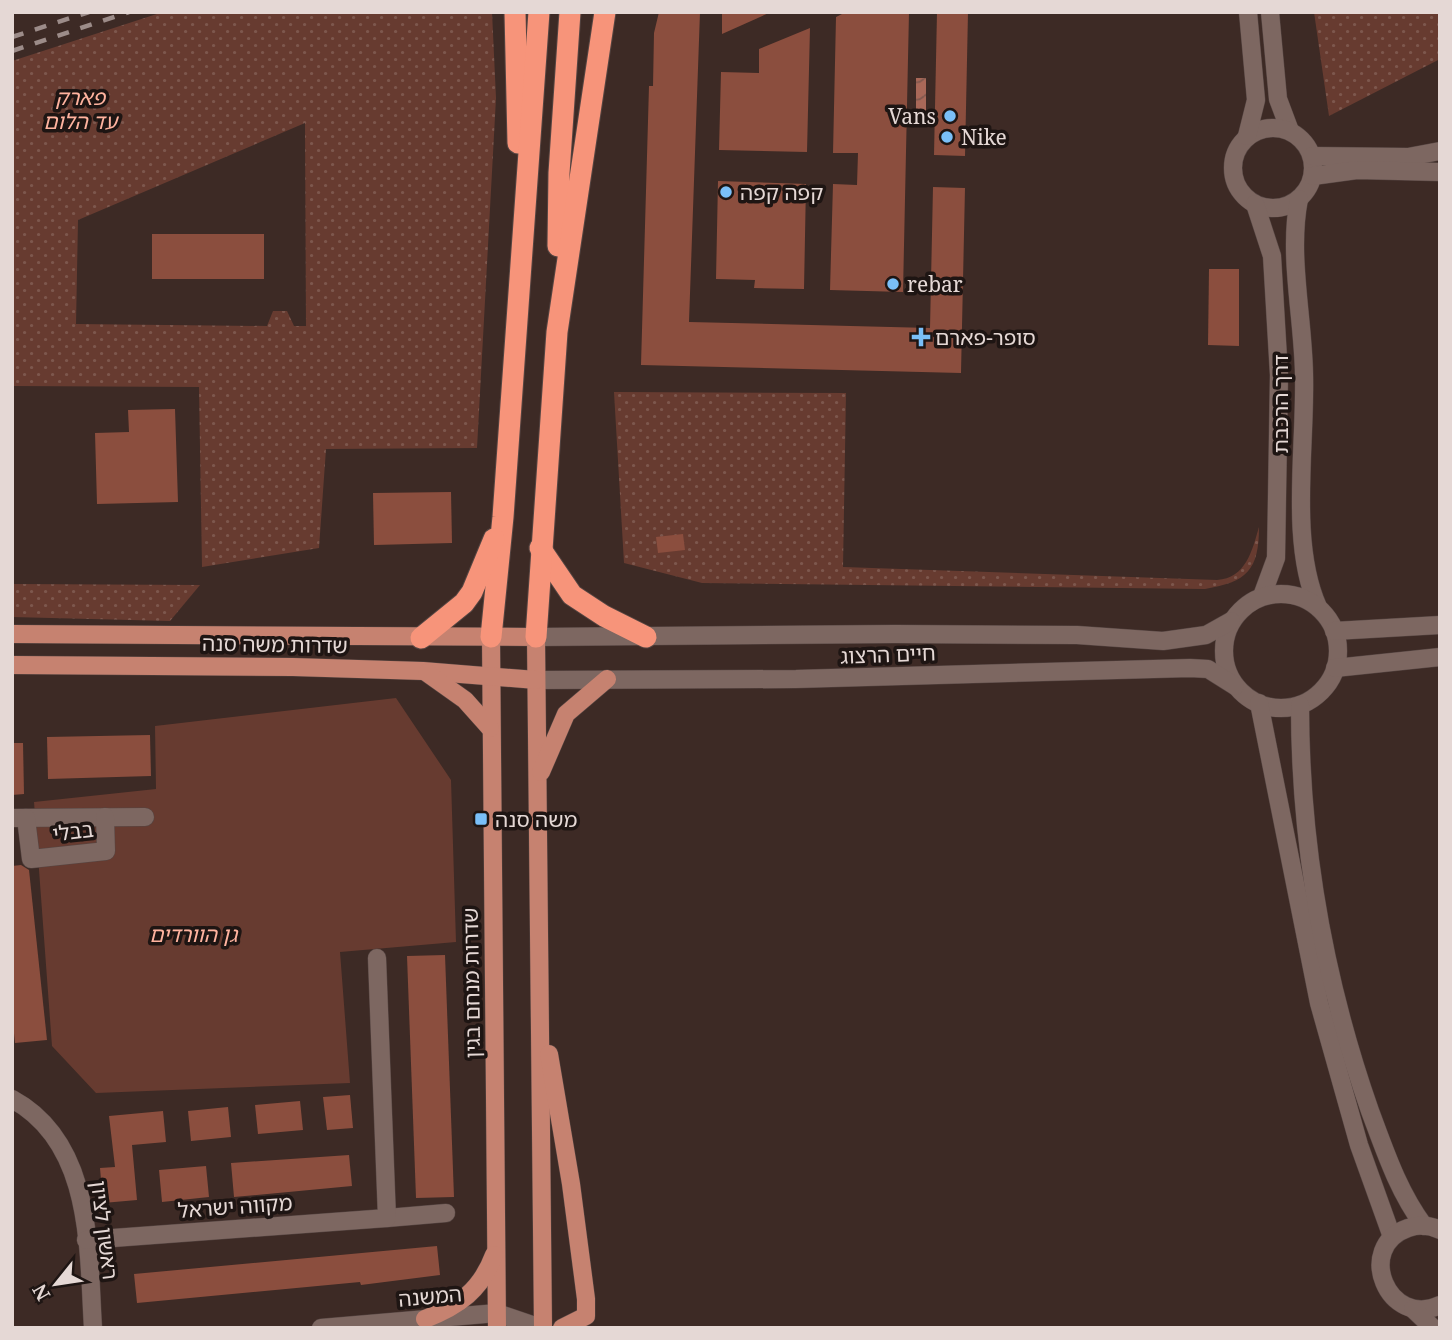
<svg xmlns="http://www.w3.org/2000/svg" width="1452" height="1340" font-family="'Noto Serif','Noto Sans Hebrew',serif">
  <defs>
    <pattern id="grass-dots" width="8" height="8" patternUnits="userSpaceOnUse" patternTransform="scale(1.75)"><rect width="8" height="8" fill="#673b30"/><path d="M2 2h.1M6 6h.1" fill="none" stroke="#7d574d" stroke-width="1.8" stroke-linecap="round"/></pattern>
    <pattern id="water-waves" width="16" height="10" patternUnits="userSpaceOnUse" patternTransform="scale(1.75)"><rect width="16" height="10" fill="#a96858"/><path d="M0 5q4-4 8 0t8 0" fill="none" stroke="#81584e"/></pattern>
  </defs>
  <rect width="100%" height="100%" fill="#3d2a25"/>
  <g fill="url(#grass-dots)" fill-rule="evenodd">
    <path d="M 163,12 L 492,12 L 496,98 L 477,448 L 326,449 L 319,548 L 202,567 L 199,387 L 12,386 L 12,61 ZM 305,123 L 306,326 L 294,326 L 287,311 L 273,311 L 267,326 L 76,324 L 78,220 Z"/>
    <polygon points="1314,12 1440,12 1440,59 1329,116"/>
    <path d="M 614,392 L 846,393 L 843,567 L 1217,580 C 1246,578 1252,551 1259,527 C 1259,570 1247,582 1205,589 L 702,583 L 624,563 Z"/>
    <polygon points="12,584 200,585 170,621 12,617"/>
  </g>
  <polygon fill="#673b30" points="396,698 451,780 456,942 340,952 350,1083 96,1093 52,1046 34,802 156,789 155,726"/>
  <rect fill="url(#water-waves)" x="916" y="78" width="10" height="38"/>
  <g fill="#8b4e3e">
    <polygon points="659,12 700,12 689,322 930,328 933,187 965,188 961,373 641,365 649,86 653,86 654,33"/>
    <polygon points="722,12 771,12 722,34"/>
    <polygon points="846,12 909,12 903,292 830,290 833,184 857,185 858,153 833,153 836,17"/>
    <polygon points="937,12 968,12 965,156 934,155"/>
    <polygon points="810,28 807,152 719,150 721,72 759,73 759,49"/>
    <polygon points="718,181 806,184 804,289 754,288 755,280 716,279"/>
    <rect x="152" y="234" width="112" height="45"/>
    <polygon points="1209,269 1239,269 1239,346 1208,345"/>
    <polygon points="175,409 178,502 97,504 95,433 129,432 128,410"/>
    <polygon points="451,492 452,543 374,545 373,493"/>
    <polygon points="683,534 685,550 658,553 656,537"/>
    <polygon points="150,735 151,776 48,779 47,737"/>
    <polygon points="12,743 23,743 24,794 12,795"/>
    <polygon points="21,865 29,870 47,1040 15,1043 12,1014 12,866"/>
    <polygon points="445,955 454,1197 416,1198 407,956"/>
    <polygon points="350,1095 353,1128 327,1130 323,1097"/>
    <polygon points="300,1101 303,1130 258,1134 255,1105"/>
    <polygon points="228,1107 231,1137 191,1141 188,1111"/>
    <polygon points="163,1111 166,1142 132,1145 137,1200 103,1203 100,1168 115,1167 109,1116"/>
    <polygon points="349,1155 352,1186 234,1197 231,1163"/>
    <polygon points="206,1166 209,1197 162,1202 159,1170"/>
    <polygon points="437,1246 440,1275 361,1285 360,1282 137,1303 134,1274"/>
  </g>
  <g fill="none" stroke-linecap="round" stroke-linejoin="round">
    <defs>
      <g id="minor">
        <polyline points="1270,12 1278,99 1290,131"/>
        <circle cx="1273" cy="168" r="40"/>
        <polyline points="1247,136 1256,100 1248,12"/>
        <polyline points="1312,156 1408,157 1440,151"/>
        <polyline points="1313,176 1357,170 1440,172"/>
        <path d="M 1299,199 C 1288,255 1303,316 1304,374 C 1306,446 1289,542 1318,607"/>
        <polyline points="1255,204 1272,256 1279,375 1276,558 1262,596"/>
        <circle cx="1281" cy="651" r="57"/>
        <polyline points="1334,631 1440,625"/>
        <polyline points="536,637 895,634 1077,635 1163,641 1206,635 1231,621"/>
        <polyline points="1335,668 1440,657"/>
        <polyline points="536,680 796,679 1190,668 1208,669 1235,686"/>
        <polyline points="1259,703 1319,1003 1359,1145 1392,1237"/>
        <path d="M 1300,705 C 1300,843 1324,980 1370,1111 C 1385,1151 1398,1191 1424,1226"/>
        <polyline points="12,818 145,817"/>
        <polyline points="26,818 31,859 106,851 105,817"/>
        <path d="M 12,1099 C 93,1143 88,1248 93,1328"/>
        <polyline points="387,1218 446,1213"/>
        <path d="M 1440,1230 C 1430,1225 1419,1224 1408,1228 C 1354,1247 1388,1329 1440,1305"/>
        <polyline points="86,1240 387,1218 377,958"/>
        <polyline points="1413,1309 1433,1328"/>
        <polyline points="321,1328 497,1313 541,1328"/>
      </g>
      <g id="major">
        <polyline points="12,634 536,637 543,1328"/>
        <polyline points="491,637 497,1328"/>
        <polyline points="12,665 293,667 423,671 536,680"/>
        <polyline points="427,673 465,700 490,728"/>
        <polyline points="541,772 566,714 607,679"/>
        <polyline points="549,1054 571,1184 586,1299 586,1316 562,1328"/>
        <path d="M 425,1319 C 459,1306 481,1290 494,1255"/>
      </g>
      <g id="highway">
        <polyline points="515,12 518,143"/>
        <polyline points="558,246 559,173 570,12"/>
        <polyline points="540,548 572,595 604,616 646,637"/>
        <polyline points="491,637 503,517 539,12"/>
        <polyline points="536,637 557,332 605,12"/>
        <polyline points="421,638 464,603 472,592 494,539"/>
      </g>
    </defs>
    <use href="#minor" stroke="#554542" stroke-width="19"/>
    <use href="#major" stroke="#554542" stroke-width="19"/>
    <use href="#highway" stroke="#554542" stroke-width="23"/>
    <use href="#minor" stroke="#7d6761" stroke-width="18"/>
    <use href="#major" stroke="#c68270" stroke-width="18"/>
    <use href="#highway" stroke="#f7947a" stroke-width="21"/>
    <g stroke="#9c8c89" stroke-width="4.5" stroke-dasharray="12 12" stroke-linecap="butt">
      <polyline points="12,37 89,12"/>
      <polyline points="12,51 129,12"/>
    </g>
  </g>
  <g fill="#7abff8" stroke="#1e1513" stroke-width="2.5">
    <circle cx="950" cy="116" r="7"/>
    <circle cx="947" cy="137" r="7"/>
    <circle cx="726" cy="192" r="7"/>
    <circle cx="893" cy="284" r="7"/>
    <path d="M917.5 326.5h7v7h7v7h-7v7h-7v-7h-7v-7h7z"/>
    <rect x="474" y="812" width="14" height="14" rx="3.5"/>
  </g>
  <g text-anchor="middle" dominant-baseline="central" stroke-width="7" stroke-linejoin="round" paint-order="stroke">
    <g font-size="21" font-style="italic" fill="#ffb39f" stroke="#1e1513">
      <text x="80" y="97">פארק<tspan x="80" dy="24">עד הלום</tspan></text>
      <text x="193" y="934">גן הוורדים</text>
    </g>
    <g font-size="21" fill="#e5d8d5" stroke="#1e1513" text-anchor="start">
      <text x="936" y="116" text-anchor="end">Vans</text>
      <text x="961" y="137">Nike</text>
      <text x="740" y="192">קפה קפה</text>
      <text x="907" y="284">rebar</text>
      <text x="935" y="337">סופר-פארם</text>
      <text x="495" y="819">משה סנה</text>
    </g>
    <g font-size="21" fill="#e5d8d5" stroke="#1e1513">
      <text transform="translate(1280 404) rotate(-90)">דרך הרכבת</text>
      <text transform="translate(275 644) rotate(1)">שדרות משה סנה</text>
      <text transform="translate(888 654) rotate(-2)">חיים הרצוג</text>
      <text transform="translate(73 831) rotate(-7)">בבלי</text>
      <text transform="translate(471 983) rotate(-91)">שדרות מנחם בגין</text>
      <text transform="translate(235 1206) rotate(-4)">מקווה ישראל</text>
      <text transform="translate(105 1230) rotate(83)">ראשון לציון</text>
      <text transform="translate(430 1296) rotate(-5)">המשנה</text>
    </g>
  </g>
  <rect width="1452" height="1340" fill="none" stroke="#e5d8d5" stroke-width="28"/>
  <g transform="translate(56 1284) rotate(240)" stroke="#1e1513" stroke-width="5" paint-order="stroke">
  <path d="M0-5L12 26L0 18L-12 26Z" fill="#e5d8d5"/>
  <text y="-10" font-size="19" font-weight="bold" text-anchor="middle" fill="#e5d8d5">N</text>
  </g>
</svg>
